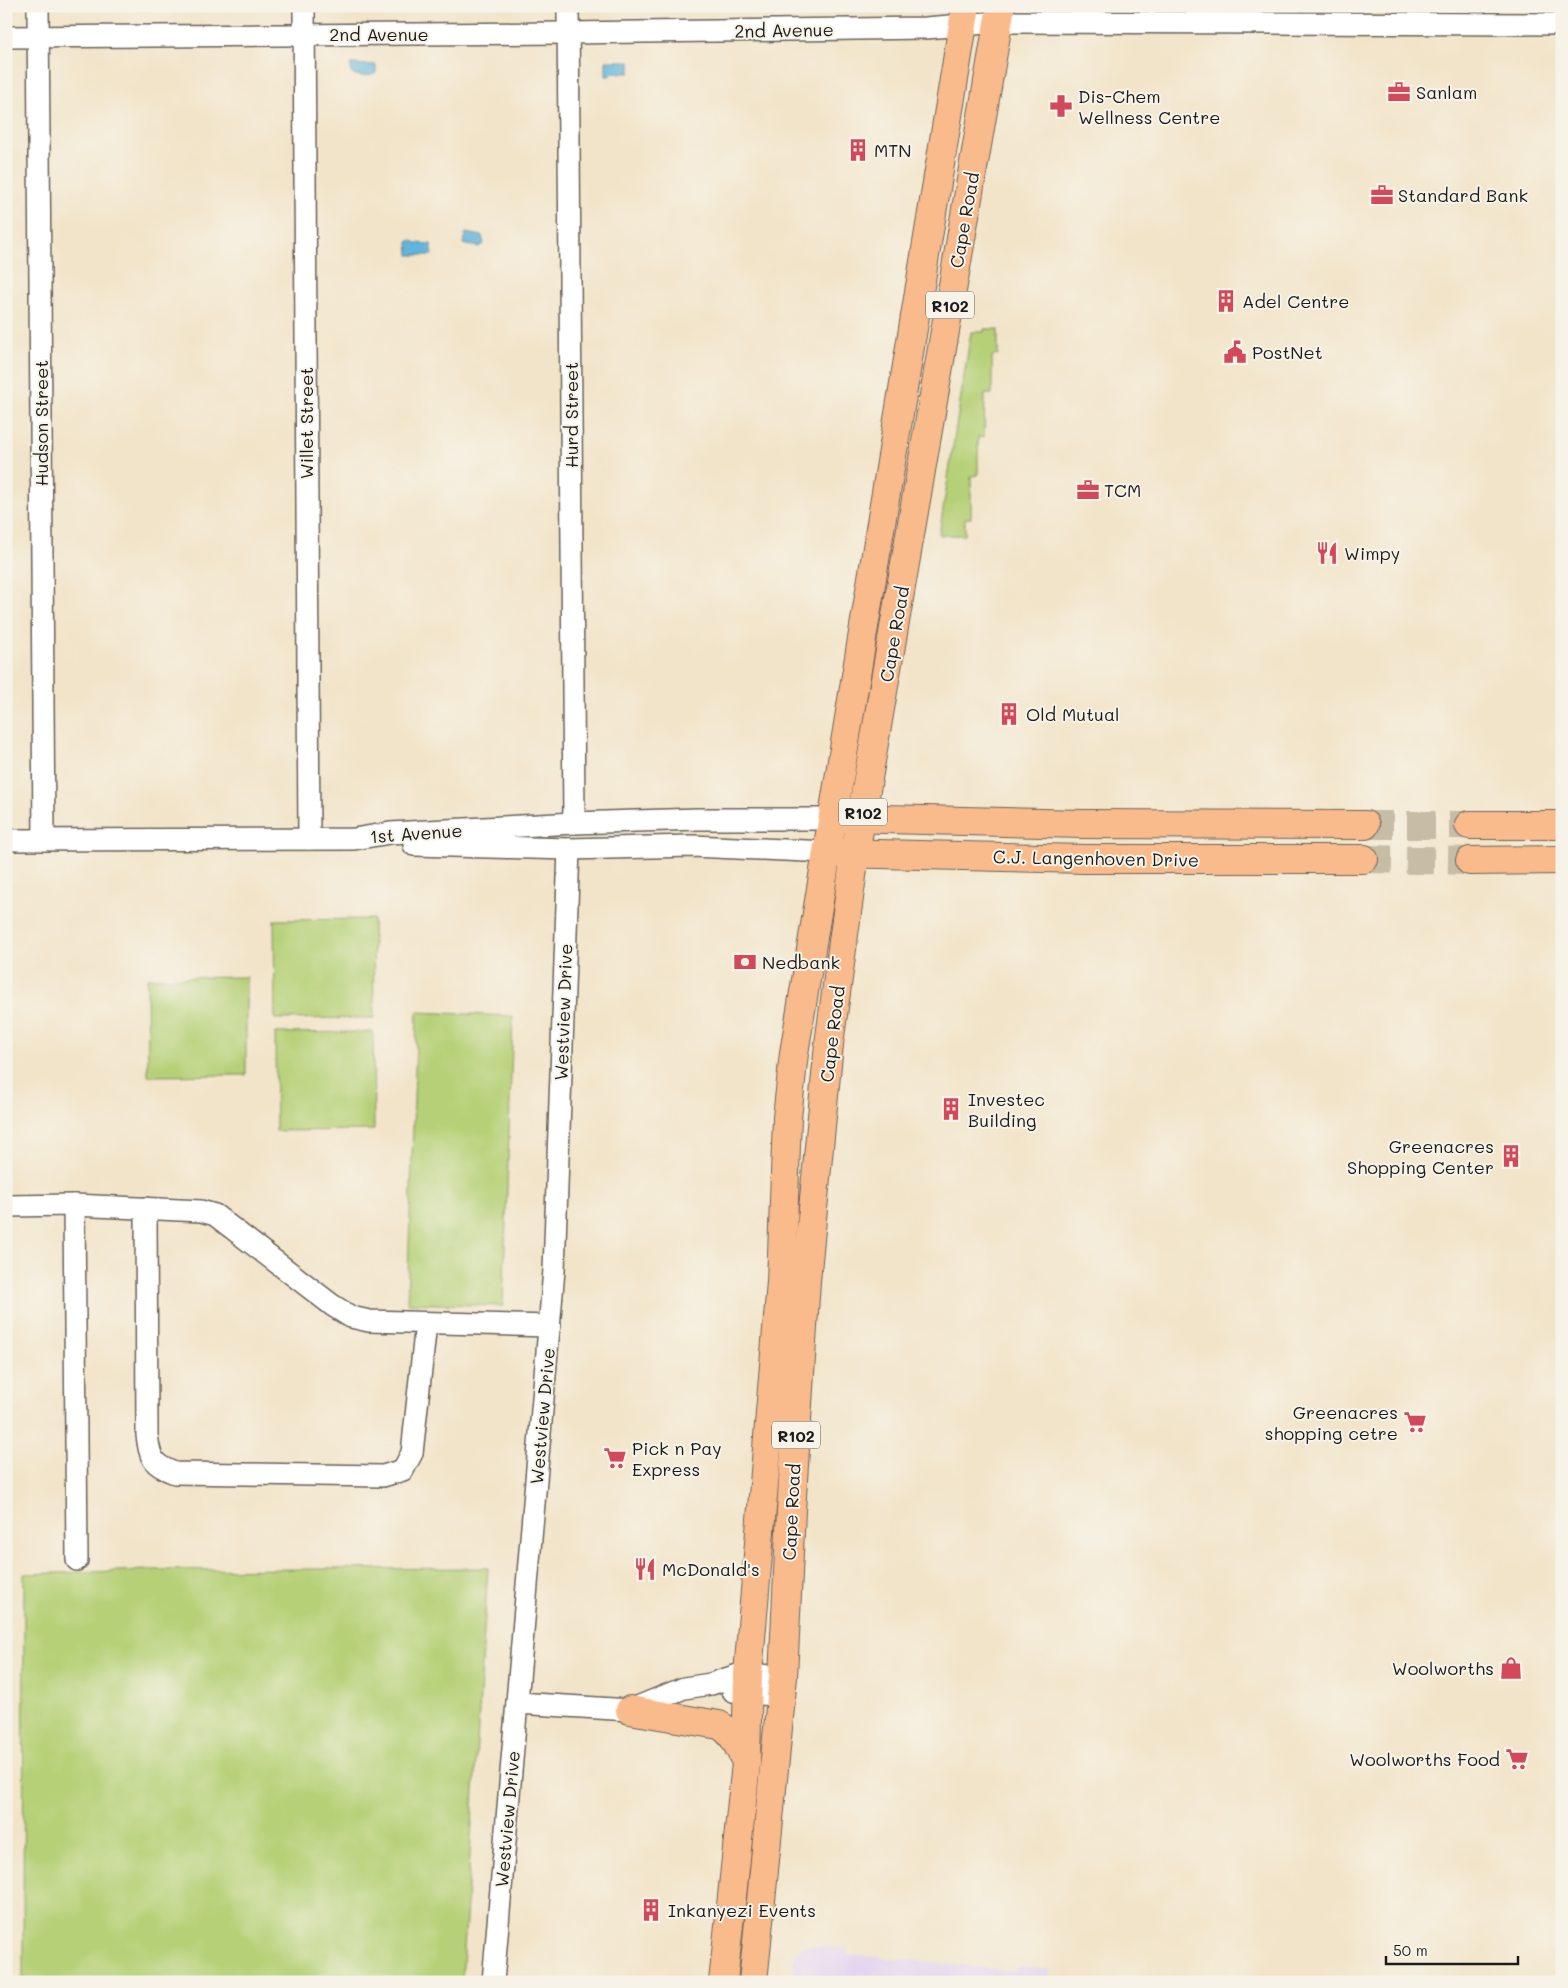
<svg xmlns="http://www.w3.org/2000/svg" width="1568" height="1988" font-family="Mali,sans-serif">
  <rect width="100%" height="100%" fill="#f7f3e8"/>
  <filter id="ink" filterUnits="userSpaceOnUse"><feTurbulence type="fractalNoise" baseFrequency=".02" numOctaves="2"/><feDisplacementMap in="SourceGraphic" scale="10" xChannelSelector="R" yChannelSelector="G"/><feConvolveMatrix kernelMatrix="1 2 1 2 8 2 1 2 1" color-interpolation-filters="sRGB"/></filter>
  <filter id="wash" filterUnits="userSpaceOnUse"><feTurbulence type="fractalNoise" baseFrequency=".0096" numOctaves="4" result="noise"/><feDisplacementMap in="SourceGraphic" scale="20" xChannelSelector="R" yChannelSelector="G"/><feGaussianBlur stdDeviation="1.12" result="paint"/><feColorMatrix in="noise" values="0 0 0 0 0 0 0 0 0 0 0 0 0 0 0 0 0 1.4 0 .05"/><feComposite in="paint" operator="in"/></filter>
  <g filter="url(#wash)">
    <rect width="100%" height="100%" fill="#f2e4c9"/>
    <polygon fill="#e4d3f2" points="805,1945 847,1949 847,1954 1015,1971 1018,1967 1050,1969 1049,1982 792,1982 795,1953"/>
    <g fill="#b5d076" stroke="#687649">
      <polygon points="984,329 998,329 998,355 992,356 992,394 985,394 984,437 978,437 978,475 971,476 971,518 965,518 965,535 939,535 971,332 984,332"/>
      <polygon points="373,919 374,1018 275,1019 274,920"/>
      <polygon points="246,977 246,1075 148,1076 147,978"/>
      <polygon points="417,1012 513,1016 503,1306 407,1303"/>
      <polygon points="373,1032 374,1130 276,1131 275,1033"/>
      <polygon points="488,1568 462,1982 23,1982 24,1574 150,1570"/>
    </g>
    <g fill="#60b5dc" stroke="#3e687c">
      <polygon points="606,61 630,61 630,73 613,73 609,76 606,76"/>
      <path d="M 351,64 L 376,65 L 376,73 C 369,77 359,77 351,73 Z"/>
      <polygon points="467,233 482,236 484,244 478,247 463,244 465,234"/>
      <polygon points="412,240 416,243 431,244 432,255 409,255 408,242"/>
    </g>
  </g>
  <g filter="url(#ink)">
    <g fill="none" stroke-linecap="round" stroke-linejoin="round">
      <g stroke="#c7bca6" stroke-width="28" stroke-dasharray="28 14" stroke-linecap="butt">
        <polyline points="1365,825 1469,825"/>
        <polyline points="1364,859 1470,861"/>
      </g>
      <defs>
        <g id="minor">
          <polyline points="38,6 44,840"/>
          <polyline points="304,6 309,839"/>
          <polyline points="568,6 574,823"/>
          <polyline points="6,37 568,33 926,28 998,22 1562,24"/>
          <polyline points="6,840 354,839 390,833 574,823 698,819 834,819"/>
          <polyline points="414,845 569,849 692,846 829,852"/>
          <polyline points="74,1205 77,1560"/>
          <polyline points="6,1206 74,1205 201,1211 215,1215 332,1305 351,1317 369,1321 550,1326"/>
          <path d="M 146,1208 L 147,1435 C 150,1458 152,1465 175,1473 L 383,1476 L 403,1470 L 412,1453 L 426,1323"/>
          <polyline points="733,1691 781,1696"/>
          <polyline points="517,1703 630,1710 684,1688 711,1684 738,1675 748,1674 783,1677"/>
          <polyline points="493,1982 554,1270 569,849"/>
        </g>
        <g id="major">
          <polyline points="845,818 1084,824 1365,825"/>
          <polyline points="1469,825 1562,825"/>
          <polyline points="837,853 1085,859 1364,859"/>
          <polyline points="1470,861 1562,860"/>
          <path d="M 630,1710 L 719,1725 C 734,1732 739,1748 746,1762"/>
          <polyline points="723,1982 746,1763 748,1674 781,1282 787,1118 794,1053 966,6"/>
          <polyline points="753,1982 783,1677 791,1511 806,1281 829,1044 855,854 1001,6"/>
        </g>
      </defs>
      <use href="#minor" stroke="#676259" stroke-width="24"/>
      <use href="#major" stroke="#676259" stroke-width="30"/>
      <use href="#minor" stroke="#fff" stroke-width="21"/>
      <use href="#major" stroke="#fabb8c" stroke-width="28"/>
    </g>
  </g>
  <defs>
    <symbol id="office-bare" viewBox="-9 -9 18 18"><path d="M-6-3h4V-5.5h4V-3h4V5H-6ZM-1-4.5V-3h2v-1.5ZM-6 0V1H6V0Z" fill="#d1495b" stroke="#f7f3e8" stroke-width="2.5" paint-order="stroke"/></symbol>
    <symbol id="pharmacy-bare" viewBox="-9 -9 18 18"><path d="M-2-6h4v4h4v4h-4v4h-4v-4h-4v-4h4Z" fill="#d1495b" stroke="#f7f3e8" stroke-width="2.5" paint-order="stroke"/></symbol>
    <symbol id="building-bare" viewBox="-9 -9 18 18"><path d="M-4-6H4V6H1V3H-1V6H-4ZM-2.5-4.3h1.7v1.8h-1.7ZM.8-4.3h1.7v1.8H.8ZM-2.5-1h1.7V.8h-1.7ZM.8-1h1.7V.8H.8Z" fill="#d1495b" stroke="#f7f3e8" stroke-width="2.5" paint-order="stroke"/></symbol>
    <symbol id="civic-bare" viewBox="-9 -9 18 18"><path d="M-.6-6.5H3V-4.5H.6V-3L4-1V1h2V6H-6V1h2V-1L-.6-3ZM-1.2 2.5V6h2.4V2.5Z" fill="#d1495b" stroke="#f7f3e8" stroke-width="2.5" paint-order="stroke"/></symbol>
    <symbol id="restaurant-bare" viewBox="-9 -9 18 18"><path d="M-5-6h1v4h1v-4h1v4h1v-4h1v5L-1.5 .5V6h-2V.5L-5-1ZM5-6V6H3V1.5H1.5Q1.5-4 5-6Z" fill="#d1495b" stroke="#f7f3e8" stroke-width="2.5" paint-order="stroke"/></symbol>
    <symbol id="bank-bare" viewBox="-9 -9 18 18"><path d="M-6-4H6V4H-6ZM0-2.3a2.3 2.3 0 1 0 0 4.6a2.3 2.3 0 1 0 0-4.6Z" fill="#d1495b" stroke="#f7f3e8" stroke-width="2.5" paint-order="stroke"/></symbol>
    <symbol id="supermarket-bare" viewBox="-9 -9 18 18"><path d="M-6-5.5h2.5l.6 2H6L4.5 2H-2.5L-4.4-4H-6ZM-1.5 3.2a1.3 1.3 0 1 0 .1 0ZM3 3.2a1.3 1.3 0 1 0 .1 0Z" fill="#d1495b" stroke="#f7f3e8" stroke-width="2.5" paint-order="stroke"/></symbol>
    <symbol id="shop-bare" viewBox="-9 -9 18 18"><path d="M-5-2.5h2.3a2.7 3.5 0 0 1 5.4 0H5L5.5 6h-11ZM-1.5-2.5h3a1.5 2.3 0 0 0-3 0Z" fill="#d1495b" stroke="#f7f3e8" stroke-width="2.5" paint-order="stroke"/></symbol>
  </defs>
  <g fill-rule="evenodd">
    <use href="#office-bare" x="1383" y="76" width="32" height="32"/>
    <use href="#pharmacy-bare" x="1045" y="90" width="32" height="32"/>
    <use href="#building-bare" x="842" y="134" width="32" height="32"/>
    <use href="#office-bare" x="1366" y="179" width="32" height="32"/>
    <use href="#building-bare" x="1210" y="285" width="32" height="32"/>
    <use href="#civic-bare" x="1219" y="336" width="32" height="32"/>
    <use href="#office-bare" x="1072" y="474" width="32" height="32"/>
    <use href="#restaurant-bare" x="1311" y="537" width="32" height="32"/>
    <use href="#building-bare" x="993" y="698" width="32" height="32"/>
    <use href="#bank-bare" x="729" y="946" width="32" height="32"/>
    <use href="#building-bare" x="935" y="1093" width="32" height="32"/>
    <use href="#building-bare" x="1495" y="1140" width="32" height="32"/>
    <use href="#supermarket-bare" x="1399" y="1406" width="32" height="32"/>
    <use href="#supermarket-bare" x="599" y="1442" width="32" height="32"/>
    <use href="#restaurant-bare" x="629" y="1553" width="32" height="32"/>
    <use href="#shop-bare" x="1495" y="1652" width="32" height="32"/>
    <use href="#supermarket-bare" x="1501" y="1743" width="32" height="32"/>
    <use href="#building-bare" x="635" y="1894" width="32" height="32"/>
  </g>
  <g text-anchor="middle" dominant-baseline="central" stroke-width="4" stroke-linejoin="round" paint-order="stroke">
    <g fill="#f7f3e8" stroke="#5e5c59" stroke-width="1">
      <rect x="926" y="291.5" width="48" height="27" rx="4"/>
      <rect x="839" y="798.5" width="48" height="27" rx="4"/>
      <rect x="772" y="1421.5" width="48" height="27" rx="4"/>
    </g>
    <g font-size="16" font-weight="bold" fill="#1c1c1c">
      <text x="950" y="305">R102</text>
      <text x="863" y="812">R102</text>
      <text x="796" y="1435">R102</text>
    </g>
    <g font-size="18" fill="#1c1c1c" stroke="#f7f3e8">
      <text transform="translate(784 30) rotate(-1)">2nd Avenue</text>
      <text x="379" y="34">2nd Avenue</text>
      <text transform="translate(964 220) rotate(-80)">Cape Road</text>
      <text transform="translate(571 415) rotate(-90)">Hurd Street</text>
      <text transform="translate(41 423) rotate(-90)">Hudson Street</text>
      <text transform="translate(306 423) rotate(-90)">Willet Street</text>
      <text transform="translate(894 634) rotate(-80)">Cape Road</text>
      <text transform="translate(416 833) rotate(-4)">1st Avenue</text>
      <text transform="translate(1096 858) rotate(1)">C.J. Langenhoven Drive</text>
      <text transform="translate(563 1012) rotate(-88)">Westview Drive</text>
      <text transform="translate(832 1034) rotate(-83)">Cape Road</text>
      <text transform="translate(542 1416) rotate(-85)">Westview Drive</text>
      <text transform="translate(791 1512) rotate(-87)">Cape Road</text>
      <text transform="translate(507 1819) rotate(-85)">Westview Drive</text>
    </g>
    <g font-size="18" fill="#1c1c1c" stroke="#f7f3e8" text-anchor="start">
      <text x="1416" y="92">Sanlam</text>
      <text x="1078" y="96">Dis-Chem<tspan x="1078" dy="21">Wellness Centre</tspan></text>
      <text x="874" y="150">MTN</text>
      <text x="1398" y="195">Standard Bank</text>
      <text x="1242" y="301">Adel Centre</text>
      <text x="1252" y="352">PostNet</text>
      <text x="1104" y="490">TCM</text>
      <text x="1344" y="553">Wimpy</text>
      <text x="1026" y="714">Old Mutual</text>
      <text x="762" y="962">Nedbank</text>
      <text x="968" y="1099">Investec<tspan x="968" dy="21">Building</tspan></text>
      <text x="1494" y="1146" text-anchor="end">Greenacres<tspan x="1494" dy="21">Shopping Center</tspan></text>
      <text x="1398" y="1412" text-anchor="end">Greenacres<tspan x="1398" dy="21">shopping cetre</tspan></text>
      <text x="632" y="1448">Pick n Pay<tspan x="632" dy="21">Express</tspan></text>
      <text x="662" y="1569">McDonald's</text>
      <text x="1494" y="1668" text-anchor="end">Woolworths</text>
      <text x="1500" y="1759" text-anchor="end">Woolworths Food</text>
      <text x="668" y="1910">Inkanyezi Events</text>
    </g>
  </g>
  <rect width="1568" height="1988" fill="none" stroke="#f7f3e8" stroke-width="25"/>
  <path d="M1386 1956v8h132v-8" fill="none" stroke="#1c1c1c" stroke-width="2.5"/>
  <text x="1393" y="1956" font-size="15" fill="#1c1c1c" stroke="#f7f3e8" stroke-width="4" paint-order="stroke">50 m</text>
</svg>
